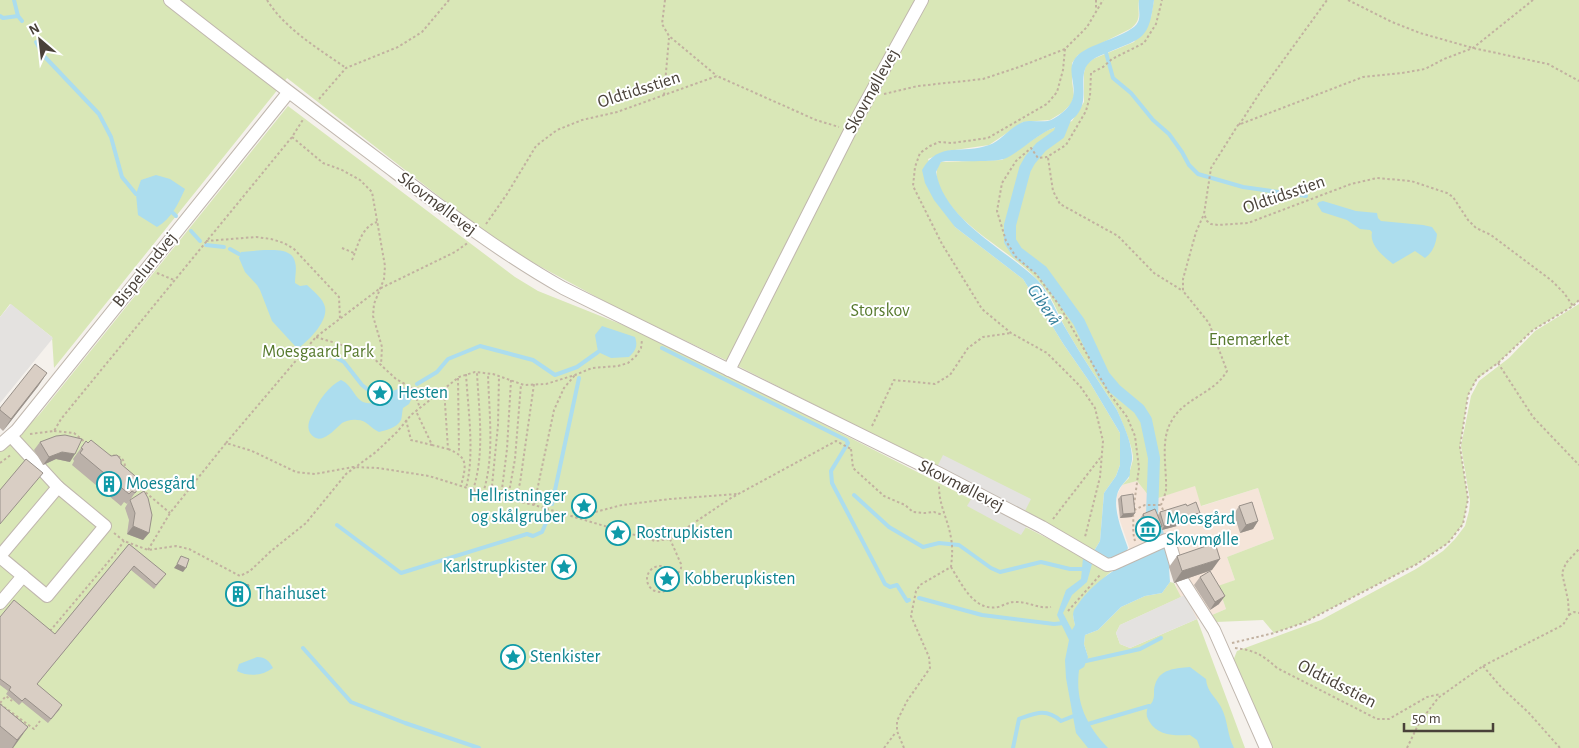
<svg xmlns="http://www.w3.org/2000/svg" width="1579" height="748" font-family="'Alegreya Sans',sans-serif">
  <rect width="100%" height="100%" fill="#f5f1ec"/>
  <polygon fill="#f5e5d9" points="1137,481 1152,500 1195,485 1202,506 1258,488 1274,539 1227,557 1235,580 1218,587 1226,609 1212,615 1197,619 1120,625 1180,597 1169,567 1171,562 1130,550 1119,518 1117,495 1122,485"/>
  <g fill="#d9e7b7">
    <path d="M 0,0 L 1139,0 C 1137,14 1143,19 1130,29 L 1078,55 L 1072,63 L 1072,81 L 1074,96 L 1071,104 L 1063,112 L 1050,120 L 1023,122 L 989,145 L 948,151 L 928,159 L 955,227 L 1023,279 L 1064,345 L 1089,381 L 1120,433 L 1120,465 L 1116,476 L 1104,493 L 1100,541 L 1094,551 L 1034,516 L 730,362 L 619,309 L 504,247 L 287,78 L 54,368 L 52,337 L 10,304 L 0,317 Z"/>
    <path d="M 1154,0 L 1579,0 L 1579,300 L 1573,306 L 1533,330 L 1498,363 L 1477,379 L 1468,395 L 1460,446 L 1468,499 L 1463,524 L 1448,543 L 1417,564 L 1303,623 L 1274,633 L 1263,620 L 1216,622 L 1212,615 L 1226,609 L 1218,586 L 1235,580 L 1227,557 L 1274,539 L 1258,488 L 1201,506 L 1195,486 L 1152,500 L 1137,481 L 1122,485 L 1129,478 C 1129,471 1132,465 1133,459 C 1134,448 1121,420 1117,410 C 1100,383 1082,357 1066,329 C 1059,316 1054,301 1045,289 C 1024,261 989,244 964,220 C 952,209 926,178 941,162 L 1002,160 L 1046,131 L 1072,121 L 1084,102 L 1084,73 L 1086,65 L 1093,59 L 1134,42 L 1151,17 Z"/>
    <polygon points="288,106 515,277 538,291 648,335 1112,571 1107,575 1073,616 1075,625 1088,657 1084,644 1085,635 1098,630 1121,607 1145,596 1162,593 1170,582 1174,583 1181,597 1120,625 1116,633 1120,644 1130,648 1197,619 1245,748 0,748 0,452 39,415"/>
    <polygon points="1579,304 1579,748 1273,748 1233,661 1237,651 1321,620 1416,569 1443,551 1455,539 1465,526 1469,511 1470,501 1461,446 1471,396 1479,381 1509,358 1535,331"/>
  </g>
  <g fill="#e4e2e0">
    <polygon points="11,304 53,338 0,403 0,317"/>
    <polygon points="943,455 1031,499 1025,511 937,467"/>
    <polygon points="974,494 1028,524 1021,535 967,506"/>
    <polygon points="1185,595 1197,619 1130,648 1120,644 1116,633 1120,625"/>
  </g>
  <g fill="#acddee">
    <path d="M 1139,0 L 1154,0 C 1149,39 1143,38 1109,52 C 1102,55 1094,57 1089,63 C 1078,73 1088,97 1080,110 C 1073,124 1058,125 1045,132 C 1031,140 1018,153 1004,159 C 996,162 957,161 946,161 L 941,162 L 936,172 C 944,218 999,246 1032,275 C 1049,289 1055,311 1066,329 C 1082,357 1100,383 1117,410 C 1123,424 1131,440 1132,456 C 1133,462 1129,468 1130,475 C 1126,482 1119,486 1117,495 C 1113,510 1123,534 1128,548 L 1125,554 L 1108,559 L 1094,551 L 1100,541 L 1104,493 L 1116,476 L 1120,465 L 1120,433 L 1089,381 L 1064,345 L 1023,279 L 955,227 L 934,200 L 925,183 L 922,170 C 939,140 962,155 989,145 C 1001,141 1010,127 1023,122 C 1032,119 1044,124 1053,119 C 1094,95 1058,75 1078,55 C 1091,43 1132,35 1138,22 C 1141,16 1138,7 1139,0 Z"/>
    <path d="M 156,175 L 170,179 L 185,189 C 178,204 172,218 157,227 L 138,215 L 136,194 L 141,180 Z"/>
    <path d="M 1323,201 L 1356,211 L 1377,213 L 1378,218 L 1381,221 L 1423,225 L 1432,227 L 1437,234 C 1436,244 1433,252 1425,258 L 1415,251 L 1393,264 C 1384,257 1369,245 1372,232 L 1370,230 L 1360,229 L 1347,220 L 1322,212 L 1317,204 L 1319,202 Z"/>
    <path d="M 264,250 C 274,250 292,248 295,262 C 297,268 295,276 295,283 L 300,286 L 307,285 C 313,291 323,298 325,307 C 328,321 310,339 300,347 L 295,346 L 272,321 L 260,290 L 257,285 L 245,272 L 239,258 L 241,252 Z"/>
    <path d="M 602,326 L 635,337 C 638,346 636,350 629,357 L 611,358 L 598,352 L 595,335 Z"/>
    <path d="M 341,380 C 355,386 355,406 373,403 L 377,397 L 403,387 L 409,390 L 412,398 L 409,404 L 403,408 C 402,412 402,417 401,420 C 397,428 386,430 379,432 C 370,428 367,420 357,420 C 352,419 346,421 342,423 C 335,429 320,448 310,433 C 306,426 310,418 314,411 C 320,399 328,387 341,380 Z"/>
    <path d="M 1165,544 L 1171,562 L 1169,567 L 1170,582 L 1162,593 L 1145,596 L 1121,607 L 1098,630 L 1085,635 L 1084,644 L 1088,657 L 1084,667 L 1079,670 C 1075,703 1087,726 1108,748 L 1088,748 L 1076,733 L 1066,678 L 1065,660 L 1069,640 L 1057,615 L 1066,590 L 1081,579 L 1083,558 L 1092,564 L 1087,582 L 1072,595 L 1063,613 L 1072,630 L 1075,625 C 1074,620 1072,615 1074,610 C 1076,607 1079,603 1081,600 C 1104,571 1133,560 1165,544 Z"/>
    <path d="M 257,657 C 266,657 269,661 273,668 C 262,676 249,677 237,671 L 239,664 Z"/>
    <path d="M 1190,667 L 1206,679 C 1207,692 1215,696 1221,707 C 1228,720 1227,735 1234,748 L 1200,748 L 1197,740 L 1190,735 C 1176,736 1157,736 1149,721 C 1147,718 1146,714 1147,710 C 1148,706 1152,704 1153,700 C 1155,695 1153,690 1155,685 C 1159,669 1176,668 1190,667 Z"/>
  </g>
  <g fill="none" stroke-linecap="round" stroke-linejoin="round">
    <g stroke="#acddee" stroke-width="4">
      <polyline points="14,0 18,16 22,21"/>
      <polyline points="0,16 3,18 18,16"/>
      <polyline points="36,42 44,56 99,114 111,137 122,177 136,194"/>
      <polyline points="1105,49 1113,78 1131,93 1153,120 1169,134 1182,152 1189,165 1198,174 1243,187 1306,196"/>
      <polyline points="173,213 176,216"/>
      <polyline points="191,231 200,241"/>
      <polyline points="206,245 224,247"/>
      <polyline points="230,249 239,254"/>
      <polyline points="662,348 846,440 848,443 831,471 832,483 885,584 890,587 897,585 907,601 909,600"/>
      <polyline points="310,350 333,356 344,362 362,385 377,397"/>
      <polyline points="417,384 437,372 448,359 480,346 533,360 555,375 577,367 598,352"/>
      <polyline points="854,495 889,527 923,547 939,543 959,545 991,568 1000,572 1041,562 1070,569 1086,569"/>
      <polyline points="552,504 579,378"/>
      <polyline points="337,525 401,573 527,534 533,536 542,532 549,516"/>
      <polyline points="919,598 982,615 1054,624 1064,623"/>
      <polyline points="303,648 351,702 405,723 479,748"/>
      <polyline points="1086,661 1140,649 1161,638"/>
      <polyline points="1088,724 1149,706"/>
      <path d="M 1013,748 L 1019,719 C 1036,713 1046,708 1061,721 L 1076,715"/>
    </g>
    <polyline stroke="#acddee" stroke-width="12" points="1065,119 1059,134 1041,147 1030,160 1025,169 1010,225 1010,241 1017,252 1042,271 1079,322 1104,376 1115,389 1139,409 1146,420 1154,458 1152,515 1158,535"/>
    <defs>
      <g id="minor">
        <path d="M 170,0 C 240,55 311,109 383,163 C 441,207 499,252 563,288 L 940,474 L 1042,527 L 1107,565 L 1113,564 L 1166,540 L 1169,541 L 1176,565"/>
        <polyline points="729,370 850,131 922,0"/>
        <polyline points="11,436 58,487"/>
        <polyline points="0,445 17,430 288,93"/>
        <polyline points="0,556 58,487 105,526 47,596 0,557"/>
        <polyline points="1182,580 1214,630 1266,748"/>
        <polyline points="0,603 23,576"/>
      </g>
    </defs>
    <use href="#minor" stroke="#c0b7ae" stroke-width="14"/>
    <g stroke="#c2b1a0" stroke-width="2" stroke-dasharray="2.5 2.5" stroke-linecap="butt">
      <path d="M 267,0 C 285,29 319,49 346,68"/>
      <polyline points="665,0 662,24 669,36 717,76"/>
      <polyline points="1096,0 1096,10"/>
      <polyline points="1348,0 1392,22 1420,33 1473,48 1548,64 1579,81"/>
      <polyline points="1533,0 1473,48 1444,59 1425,69 1402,73 1363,77 1238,125 1211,168 1204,214 1207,221 1211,224 1218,225 1248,223 1351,184 1377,178 1411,181 1447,193 1453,197 1468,220 1476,228 1491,235 1551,280 1564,293 1573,306"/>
      <polyline points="1065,49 1063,70 1057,92 1047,104 988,138 952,143 939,142 930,146 920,153 915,167 913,186 942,244 982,309 1011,333 1047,353 1080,386 1095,408 1103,441 1100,477 1085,537"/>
      <polyline points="884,94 918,86 983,79 1019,67 1065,49 1087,27 1103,0"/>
      <polyline points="664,95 669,38"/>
      <polyline points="319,99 346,68 398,47 422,32 449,0"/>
      <polyline points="1239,125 1261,91 1327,0"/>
      <polyline points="292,137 323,163 342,170 360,180 372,192 385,266 384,279 374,304 373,316 382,347 381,365"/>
      <polyline points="1048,158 1053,191 1060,204 1118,236 1154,273 1183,291"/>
      <polyline points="486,224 507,194 536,146 557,130 582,120 617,112 717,76 816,120 839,127"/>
      <polyline points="206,241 256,237 271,239 284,243 294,249 339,297 340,319"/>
      <polyline points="342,248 354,253"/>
      <path d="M 352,260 C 358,246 361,227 377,222"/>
      <polyline points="157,273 174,280"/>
      <polyline points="316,337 368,353 396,379 412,388 438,392"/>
      <polyline points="1498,363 1533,417 1579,465"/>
      <path d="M 466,374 C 468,409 475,454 466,488"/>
      <polyline points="458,378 459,453"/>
      <polyline points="413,389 420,408"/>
      <polyline points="406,420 411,440 432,445 416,411"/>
      <polyline points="872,426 894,380 935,384 950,375 968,348 983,337 1011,333"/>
      <polyline points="54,431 74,433 86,443"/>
      <polyline points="30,434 54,431 61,419 292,137 304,118"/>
      <polyline points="226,443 316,337 379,289 455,252 469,242"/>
      <polyline points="432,445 448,449 444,388"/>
      <path d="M 448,449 C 469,457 466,466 461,486"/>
      <polyline points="851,449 853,468 884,496 905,505 913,512 925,513 934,512 943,515"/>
      <path d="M 108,456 C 118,454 126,458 125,470"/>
      <polyline points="0,463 12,454"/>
      <polyline points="138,486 170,513"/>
      <path d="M 473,490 C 485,453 479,412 477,373"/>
      <path d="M 483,493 C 495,456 489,413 488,374"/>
      <polyline points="491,496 498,425 499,376"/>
      <polyline points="501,497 507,449 511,380"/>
      <polyline points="508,498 515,459 521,384"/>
      <polyline points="515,500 520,483 534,384"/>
      <polyline points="534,505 554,410 564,388 575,375"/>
      <polyline points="1134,505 1139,468 1135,436 1127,417 1109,393 1059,305 1036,274 1016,257 1006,241 997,211 1002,183 1016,161 1031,148 1038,158 1047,157 1066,145 1086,111 1090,96 1091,73 1103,67 1112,59 1144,43 1156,24 1162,0"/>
      <polyline points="1134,510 1145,505 1161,505"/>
      <path d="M 1163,510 L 1161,505 C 1163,500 1165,495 1166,490 C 1167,469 1160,441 1171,422 C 1183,398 1214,394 1227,371 L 1209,323 L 1183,291 L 1183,279 L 1196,232 L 1204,214"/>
      <path d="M 1133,514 C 1134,524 1132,531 1135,541"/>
      <polyline points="576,517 622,505 670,499 737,494"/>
      <polyline points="1053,519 1100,458"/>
      <polyline points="114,533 124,541 148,550 176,546 189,549 240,576 250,571 271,551 306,523 346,474 376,452 397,432 411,415 459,377 475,372 493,374 524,385 546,384 575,375 592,368 618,366 628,363 636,356 641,348 642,340"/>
      <path d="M 670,539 L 681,564 C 682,570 679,573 673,575"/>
      <polyline points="1211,545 1220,535 1230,529"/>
      <polyline points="148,550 170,513 226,443 252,451 296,472 315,474 353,467 378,468 429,476 490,495 534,505 655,541 670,539 731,498 836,441 851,449"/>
      <circle cx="660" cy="579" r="13"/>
      <path d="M 951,567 C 961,583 974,612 998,607 C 1005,605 1010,601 1017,602 C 1029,602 1039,609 1051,607"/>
      <polyline points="1068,611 1100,575"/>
      <polyline points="1569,615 1574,612 1579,613"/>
      <polyline points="50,631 114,555 124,541"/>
      <polyline points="1232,643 1274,633 1303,623 1417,564 1448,543 1463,524 1468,499 1460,447 1468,395 1477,378 1498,363 1533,330 1573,306 1579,300"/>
      <path d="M 1235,648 C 1254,650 1263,655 1277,668 L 1377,719 L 1389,719 L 1427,697 L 1441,694"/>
      <polyline points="1483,666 1501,687 1529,713 1560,748"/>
      <polyline points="0,703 6,696 12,701"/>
      <polyline points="0,704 34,729 40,721"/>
      <polyline points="884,748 896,732"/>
      <path d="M 904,748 L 897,731 L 897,721 L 907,701 L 930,668 L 929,657 L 911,616 L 916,591 L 920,585 L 951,567 C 952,557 953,548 951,538 C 948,519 939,506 939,486"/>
      <polyline points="1407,748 1419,723 1438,698 1483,666 1563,625 1569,615 1568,600 1562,573 1566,563 1579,549"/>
    </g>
    <use href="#minor" stroke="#fff" stroke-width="12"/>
  </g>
  <g fill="#bbb1a9">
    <polygon points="39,385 3,431 0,428 0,408"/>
    <polygon points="40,442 70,462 56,459 43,465 34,450"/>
    <polygon points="81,448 121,464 140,486 130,500 149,533 143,540 127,534 129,520 125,508 129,501 127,504 124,502 121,506 72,465 74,461 73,459"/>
    <polygon points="1121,496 1135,513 1132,517 1120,518 1118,499"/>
    <polygon points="1187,506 1200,513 1197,517 1191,519 1188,523 1162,530 1161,527 1156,534 1144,538 1138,522 1143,514 1158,515 1160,512"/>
    <polygon points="1239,506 1258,521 1253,529 1240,533 1234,514"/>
    <polygon points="129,544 163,578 154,589 131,570 37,684 60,709 48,723 22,702 19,705 6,694 8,691 0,685 0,617 55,634"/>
    <polygon points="1177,556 1212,570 1174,583 1169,567"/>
    <polygon points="1200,577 1219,604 1210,610 1194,585"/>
    <polygon points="236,582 243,603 230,600 233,586"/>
    <polygon points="0,704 28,727 13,748 0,748"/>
  </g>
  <g fill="#989089">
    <polygon points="47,373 39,385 3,431 11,419"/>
    <polygon points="62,452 75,454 70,462 56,459 43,465 49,457"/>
    <polygon points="1135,513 1132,517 1120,518 1123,514"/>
    <polygon points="1200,513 1197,517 1187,519 1190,515"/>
    <polygon points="1191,519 1188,523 1162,530 1164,526"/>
    <polygon points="1258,521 1253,529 1240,533 1246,525"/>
    <polygon points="133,526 149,533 143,540 127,534"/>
    <polygon points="1162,526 1156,534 1144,538 1150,531"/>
    <polygon points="1220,559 1212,570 1174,583 1182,571"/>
    <polygon points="177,564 186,568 183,572 174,568"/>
    <polygon points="233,596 246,599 243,603 230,600"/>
    <polygon points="1225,596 1219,604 1210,610 1215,602"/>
    <polygon points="28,727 13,748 12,748 17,740"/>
  </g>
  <g fill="#d9cec4" stroke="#989089">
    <polygon points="35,364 47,373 11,419 0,410 0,408"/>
    <polygon points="65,435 82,439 75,454 62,452 49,457 40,442 56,436"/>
    <polygon points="91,440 111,456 117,455 121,460 121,464 141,481 137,485 140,486 135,493 132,491 129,494 80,453 83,449 81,448 86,441 88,443"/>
    <polygon points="26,459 43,473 0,524 0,490"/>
    <polygon points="144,491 148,498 152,515 149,533 133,526 135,513 130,500"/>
    <polygon points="1133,494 1135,513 1123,514 1121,496"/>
    <polygon points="1196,502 1200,513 1190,515 1191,519 1164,526 1160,512 1186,504 1187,506"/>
    <polygon points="1252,502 1258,521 1246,525 1239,506"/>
    <polygon points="1155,509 1162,526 1150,531 1143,514"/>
    <polygon points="1215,543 1220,559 1182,571 1177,556"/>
    <polygon points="129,544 166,574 156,585 134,566 37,684 62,705 51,719 25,698 22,701 9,690 11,687 0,679 0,617 14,600 55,634"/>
    <polygon points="181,556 189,559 186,568 177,564"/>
    <polygon points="1210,571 1225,596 1215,602 1200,577"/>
    <polygon points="236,582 249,585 246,599 233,596"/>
    <polygon points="0,704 28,727 17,740 0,726"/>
  </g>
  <defs>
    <symbol id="sight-ring" viewBox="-11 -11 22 22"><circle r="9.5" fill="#fff" stroke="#0f9aa8" stroke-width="1.5"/><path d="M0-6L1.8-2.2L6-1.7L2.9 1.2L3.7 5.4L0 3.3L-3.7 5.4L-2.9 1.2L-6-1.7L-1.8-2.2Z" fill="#0f9aa8"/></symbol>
    <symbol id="building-ring" viewBox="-11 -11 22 22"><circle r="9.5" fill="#fff" stroke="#0f9aa8" stroke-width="1.5"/><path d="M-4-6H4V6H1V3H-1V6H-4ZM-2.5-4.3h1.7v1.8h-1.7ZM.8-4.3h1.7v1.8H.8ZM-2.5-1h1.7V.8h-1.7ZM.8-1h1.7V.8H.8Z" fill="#0f9aa8"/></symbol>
    <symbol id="museum-ring" viewBox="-11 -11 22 22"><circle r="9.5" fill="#fff" stroke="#0f9aa8" stroke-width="1.5"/><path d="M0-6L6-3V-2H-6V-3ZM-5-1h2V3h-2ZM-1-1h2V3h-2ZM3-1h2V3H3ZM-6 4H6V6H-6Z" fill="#0f9aa8"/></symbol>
  </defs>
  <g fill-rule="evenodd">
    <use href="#sight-ring" x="366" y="379" width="28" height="28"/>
    <use href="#building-ring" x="95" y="470" width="28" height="28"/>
    <use href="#sight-ring" x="570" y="492" width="28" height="28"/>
    <use href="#museum-ring" x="1134" y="515" width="28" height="28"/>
    <use href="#sight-ring" x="604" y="519" width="28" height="28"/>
    <use href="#sight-ring" x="550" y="553" width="28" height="28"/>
    <use href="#sight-ring" x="653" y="565" width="28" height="28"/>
    <use href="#building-ring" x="224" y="580" width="28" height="28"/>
    <use href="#sight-ring" x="499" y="643" width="28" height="28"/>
  </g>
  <g text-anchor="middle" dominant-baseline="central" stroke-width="4" stroke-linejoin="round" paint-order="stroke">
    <g font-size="18" fill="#494139" stroke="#fff">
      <text transform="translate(639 90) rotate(-18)">Oldtidsstien</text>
      <text transform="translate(872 91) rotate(-61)">Skovmøllevej</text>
      <text transform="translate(1284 195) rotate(-19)">Oldtidsstien</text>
      <text transform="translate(437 204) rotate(37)">Skovmøllevej</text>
      <text transform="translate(145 270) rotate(-51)">Bispelundvej</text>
      <text transform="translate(961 486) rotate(27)">Skovmøllevej</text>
      <text transform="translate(1337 684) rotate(27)">Oldtidsstien</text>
    </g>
    <g font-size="18" fill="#577a2e" stroke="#fff">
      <text x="880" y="311">Storskov</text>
      <text x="1249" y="340">Enemærket</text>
      <text x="318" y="352">Moesgaard Park</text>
    </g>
    <g font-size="18" fill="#0d838f" stroke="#fff" text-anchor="start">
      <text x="398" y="393">Hesten</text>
      <text x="126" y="484">Moesgård</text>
      <text x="566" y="496" text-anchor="end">Hellristninger<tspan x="566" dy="21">og skålgruber</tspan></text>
      <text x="1166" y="519">Moesgård<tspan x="1166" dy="21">Skovmølle</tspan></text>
      <text x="636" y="533">Rostrupkisten</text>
      <text x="546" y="567" text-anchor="end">Karlstrupkister</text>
      <text x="684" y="579">Kobberupkisten</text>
      <text x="256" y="594">Thaihuset</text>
      <text x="530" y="657">Stenkister</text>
    </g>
    <g font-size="19" font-style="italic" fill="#307e9a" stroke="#fff">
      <text transform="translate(1044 305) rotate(56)">Giberå</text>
    </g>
  </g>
  <g transform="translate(40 40) rotate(332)" stroke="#ffffff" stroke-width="4" paint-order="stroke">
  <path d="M0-4L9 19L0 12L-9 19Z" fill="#494139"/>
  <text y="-8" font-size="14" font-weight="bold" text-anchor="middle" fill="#494139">N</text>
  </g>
  <path d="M1404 723v8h89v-8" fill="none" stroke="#494139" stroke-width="2.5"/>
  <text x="1412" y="723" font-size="15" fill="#494139" stroke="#ffffff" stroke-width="4" paint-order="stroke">50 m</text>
</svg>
